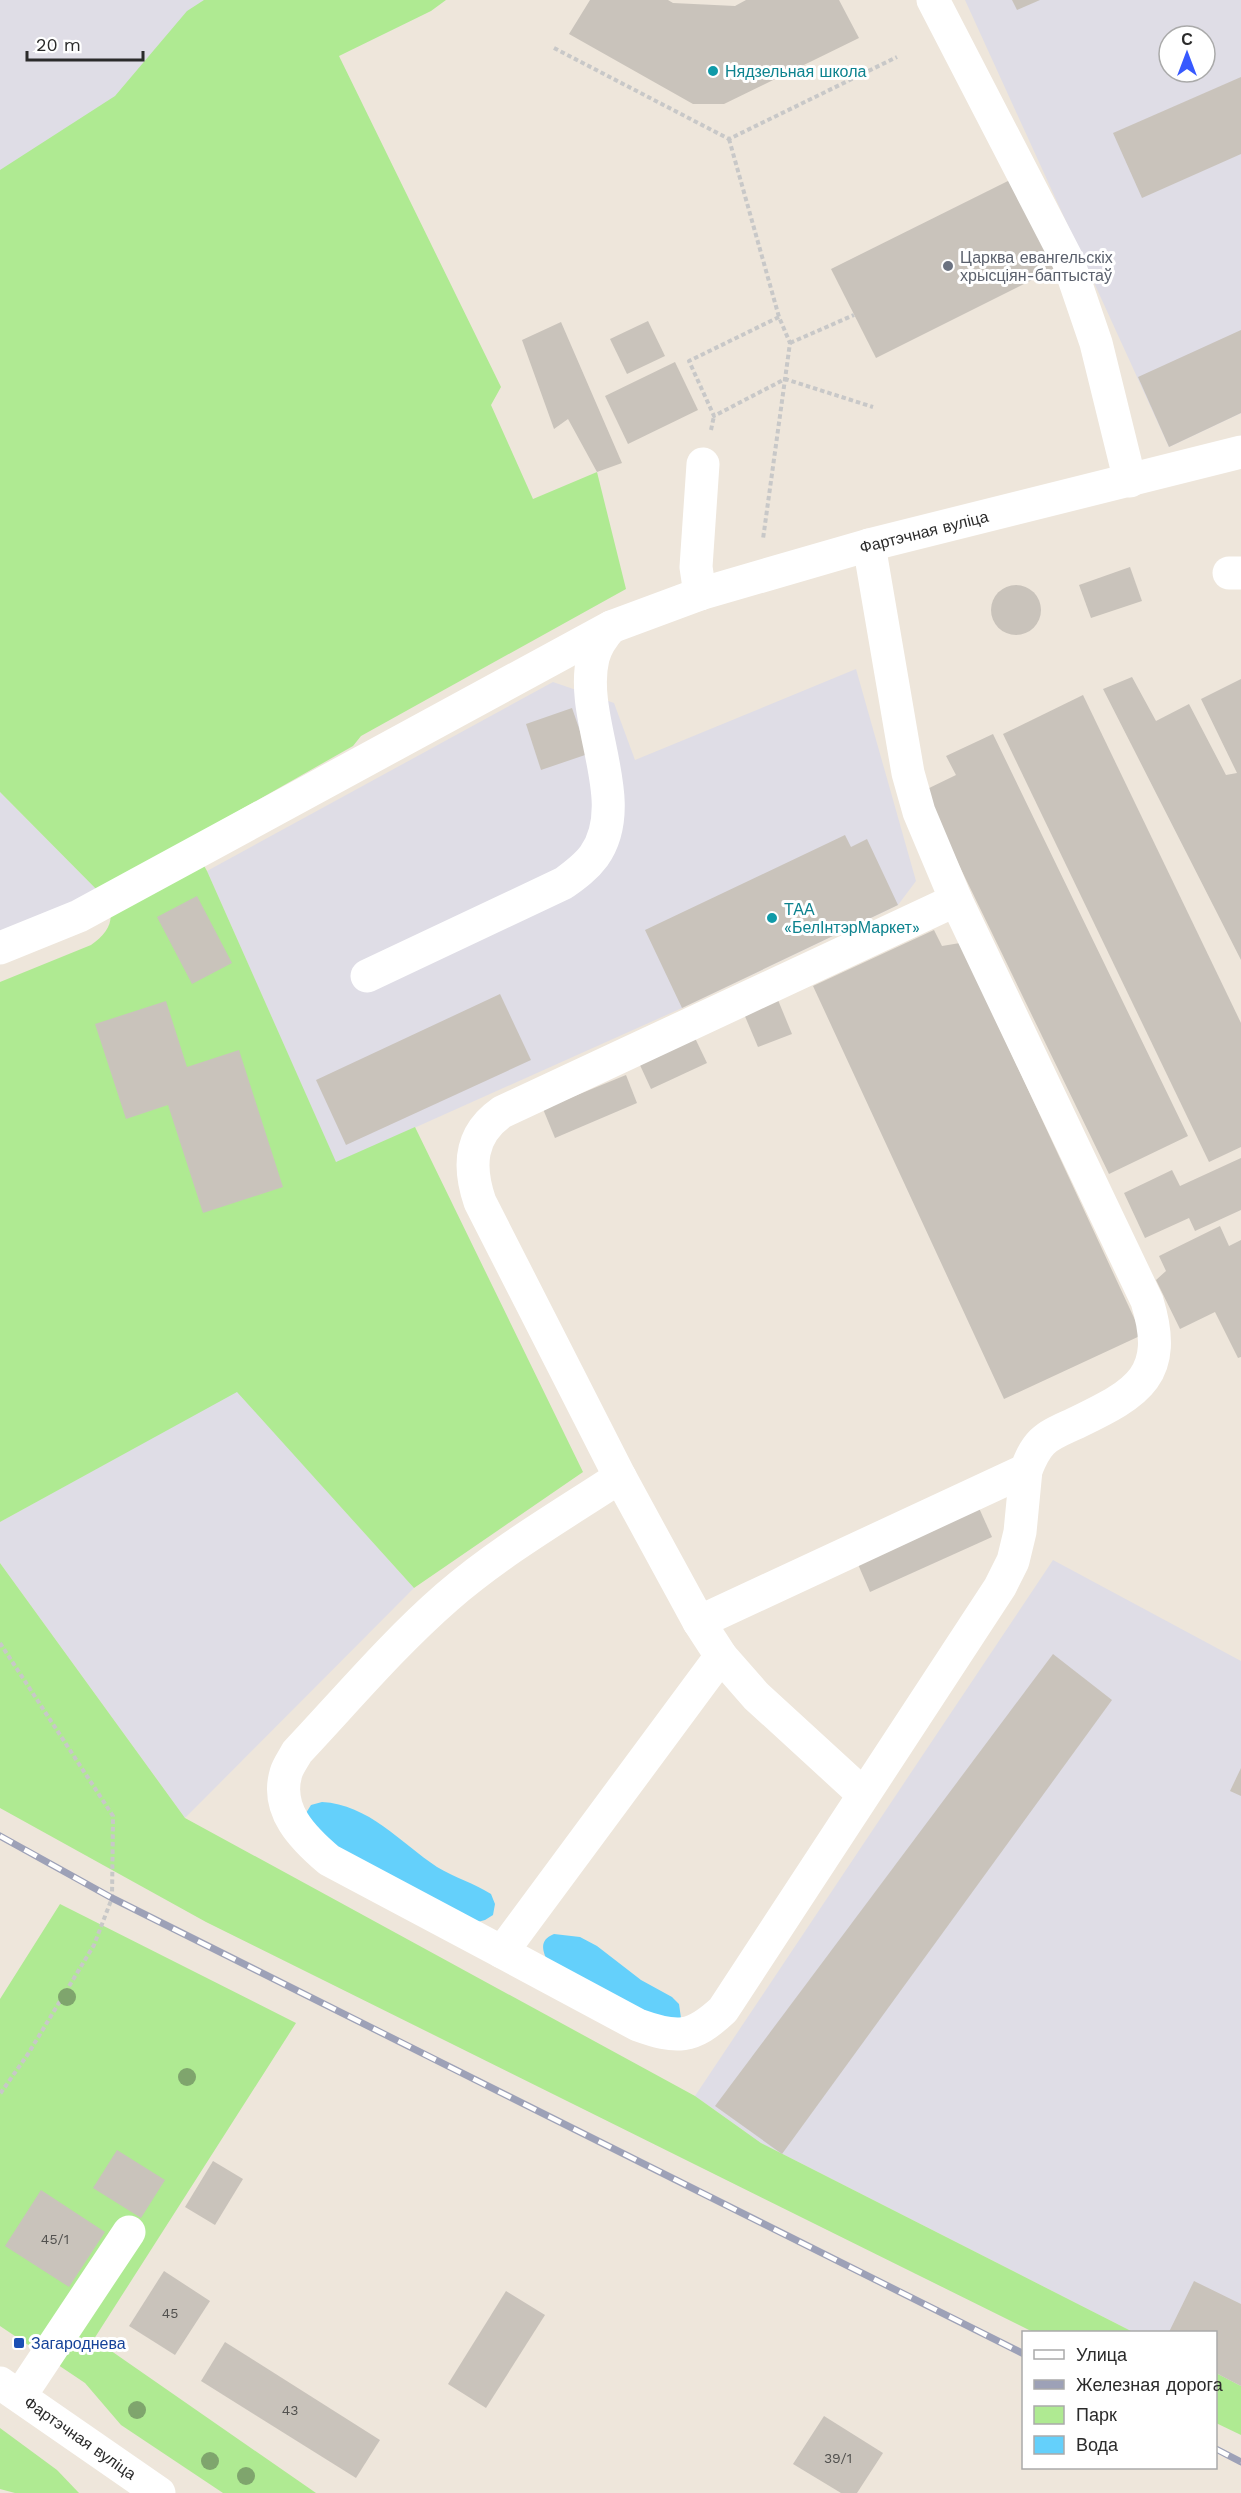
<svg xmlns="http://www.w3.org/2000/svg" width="1241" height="2493" font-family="'Work Sans',sans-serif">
  <rect width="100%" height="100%" fill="#eee6db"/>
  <g fill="#dfdde6" fill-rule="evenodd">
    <polygon points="0,0 268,0 0,274"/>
    <path d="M 965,0 L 1241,0 L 1241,413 L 1169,447 ZM 1169,36 L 1205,36 L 1205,72 L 1169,72 Z"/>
    <polygon points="856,669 916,881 898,905 682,1008 336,1163 207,871 553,682 614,703 635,760"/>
    <polygon points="0,792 107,900 0,948"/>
    <polygon points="237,1391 414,1588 185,1818 0,1563 0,1522"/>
    <polygon points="1053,1560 1241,1661 1241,2386 1216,2373 1216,2332 1133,2332 761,2143 695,2096"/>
  </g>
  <g fill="#afea92">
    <path d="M 204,0 L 446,0 L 431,11 L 339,56 L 501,387 L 491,405 L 533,499 L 597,472 L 626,589 L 361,736 L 353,746 L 189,839 L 207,871 L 336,1162 L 415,1127 L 583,1472 L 414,1588 L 237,1392 L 0,1522 L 0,982 L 91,945 C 108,933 116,920 107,900 L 0,792 L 0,170 L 115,96 L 187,11 Z"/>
    <polygon points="0,1563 185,1818 695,2096 761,2143 1133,2332 1033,2332 206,1922 0,1808"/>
    <polygon points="60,1904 296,2023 94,2339 316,2493 223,2493 121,2425 85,2383 0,2326 0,1999"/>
    <polygon points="1216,2373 1241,2386 1241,2435 1216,2423"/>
    <polygon points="0,2428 57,2470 79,2493 15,2493 0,2489"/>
  </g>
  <g fill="#64d0fb">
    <path d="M 322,1802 C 368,1804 401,1843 437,1867 C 455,1878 474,1883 491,1894 L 495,1904 L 493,1915 L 485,1920 L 474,1923 L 331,1851 L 306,1813 L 311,1805 Z"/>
    <path d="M 554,1934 L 580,1937 L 597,1946 L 641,1980 L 672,1997 L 679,2004 L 681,2018 L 667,2024 L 546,1958 C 541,1946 542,1939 554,1934 Z"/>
  </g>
  <g fill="#c9c3bb">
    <polygon points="590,0 668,0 673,3 735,6 746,0 839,0 859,38 724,104 693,104 569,34"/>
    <polygon points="1012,0 1040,0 1017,10"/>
    <polygon points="1241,77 1241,154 1142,198 1113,133"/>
    <polygon points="1020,175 1064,264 876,358 831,269"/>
    <polygon points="648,321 665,356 627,374 610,339"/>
    <polygon points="561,322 622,463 597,472 568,419 554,429 522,340"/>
    <polygon points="1241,330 1241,413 1169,447 1138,377"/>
    <polygon points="675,362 698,410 628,444 605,396"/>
    <polygon points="1130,567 1142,601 1091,618 1079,585"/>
    <circle cx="1016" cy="610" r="25"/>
    <polygon points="1132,677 1156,721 1189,704 1226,775 1237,773 1201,699 1241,679 1241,960 1103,689"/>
    <polygon points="1083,695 1241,1023 1241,1147 1209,1162 1003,734"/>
    <polygon points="572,708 588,754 541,770 526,724"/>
    <polygon points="993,734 1188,1136 1109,1174 923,791 956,775 946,756"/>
    <polygon points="845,835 851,847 867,839 898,905 682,1008 645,930"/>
    <polygon points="197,896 232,963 192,984 157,917"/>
    <polygon points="934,930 942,946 960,943 1142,1335 1004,1399 813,986"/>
    <polygon points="500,994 531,1060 346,1145 316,1080"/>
    <polygon points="778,1000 792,1034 758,1047 744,1014"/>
    <polygon points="166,1001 187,1067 239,1050 283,1187 203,1213 168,1105 126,1119 95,1024"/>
    <polygon points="695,1038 707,1063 651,1089 639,1063"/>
    <polygon points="626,1075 637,1103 555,1138 543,1109"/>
    <polygon points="1241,1158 1241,1210 1195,1231 1189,1218 1145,1238 1124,1193 1172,1170 1180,1186"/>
    <polygon points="1220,1226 1229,1246 1241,1240 1241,1357 1238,1358 1215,1312 1180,1329 1156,1280 1166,1271 1159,1256"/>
    <polygon points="979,1508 992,1537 870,1592 857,1562"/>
    <polygon points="1053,1654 1112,1700 782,2154 715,2106"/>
    <polygon points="1241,1768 1241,1796 1230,1791"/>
    <polygon points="117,2150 165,2180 141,2218 93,2188"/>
    <polygon points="213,2161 243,2179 215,2225 185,2207"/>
    <polygon points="41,2190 105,2232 69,2287 5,2246"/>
    <polygon points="164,2271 210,2301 175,2355 129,2326"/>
    <polygon points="1194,2281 1241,2304 1241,2386 1216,2373 1216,2332 1169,2332"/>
    <polygon points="506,2291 545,2315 486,2408 448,2384"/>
    <polygon points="225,2342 380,2440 356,2478 201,2381"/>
    <polygon points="824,2416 883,2453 857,2493 841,2493 793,2464"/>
  </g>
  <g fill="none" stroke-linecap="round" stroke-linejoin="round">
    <g stroke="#c8c8c8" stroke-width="4" stroke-dasharray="4.5 3" stroke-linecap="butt">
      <polyline points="554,48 729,139 897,57"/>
      <polyline points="729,139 779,317 790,343 763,539"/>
      <polyline points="779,317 689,361 714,416 785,379 873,407"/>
      <polyline points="790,343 854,315"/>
      <polyline points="711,430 714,416"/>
      <polyline points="0,1643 113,1816 112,1898 94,1945 28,2054 0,2094"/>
    </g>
    <g stroke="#fff" stroke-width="33">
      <polyline points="933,0 1068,261 1096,343 1130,481"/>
      <polyline points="1229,573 1241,573"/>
      <polyline points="700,594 696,567 703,464"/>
      <polyline points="0,948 79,916 611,627 700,594 869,545 1241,452"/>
      <path d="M 367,976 L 564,883 C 575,875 586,867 594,856 C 633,801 578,719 593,658 C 596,646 603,636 611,627"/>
      <path d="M 620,1477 C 562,1515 500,1551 447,1597 C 393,1644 346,1700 297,1752 C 294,1758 288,1766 286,1773 C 275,1810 303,1838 329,1860 L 502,1952 L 721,1656"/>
      <path d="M 699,1622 L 1026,1470 C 1030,1460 1034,1450 1042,1442 C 1051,1433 1066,1428 1078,1422 C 1138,1393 1170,1375 1147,1301 L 956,900 L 919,812 L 908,773 L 869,545"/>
      <path d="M 863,1794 L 756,1696 L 721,1656 L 699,1622 L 620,1477 L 480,1202 C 468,1167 469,1135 502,1112 L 956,900"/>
      <path d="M 502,1952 L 638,2025 C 677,2039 692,2039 723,2010 L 1000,1587 L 1013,1561 L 1020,1532 L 1026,1470"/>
      <polyline points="0,2383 159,2493"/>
      <polyline points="20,2396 129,2232"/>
    </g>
    <defs>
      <g id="rail">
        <polyline points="0,1836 112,1898 1024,2354"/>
        <polyline points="1216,2449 1241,2462"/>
      </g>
    </defs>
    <use href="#rail" stroke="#9da1b7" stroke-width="7"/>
    <use href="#rail" stroke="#fff" stroke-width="4.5" stroke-dasharray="14" stroke-linecap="butt"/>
  </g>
  <g fill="#7fa56d">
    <circle cx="67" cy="1997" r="9"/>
    <circle cx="187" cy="2077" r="9"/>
    <circle cx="137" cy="2410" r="9"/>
    <circle cx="210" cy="2461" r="9"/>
    <circle cx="246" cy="2476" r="9"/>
  </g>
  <g fill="#0f9aa8" stroke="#fff" stroke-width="2">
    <circle cx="713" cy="71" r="6"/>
    <circle cx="772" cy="918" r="6"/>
  </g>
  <circle fill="#6b7280" stroke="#fff" stroke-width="2" cx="948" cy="266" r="6"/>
  <rect fill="#1a4fb4" stroke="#fff" stroke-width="2" x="13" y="2337" width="12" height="12" rx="3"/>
  <g text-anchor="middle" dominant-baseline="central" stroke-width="6" stroke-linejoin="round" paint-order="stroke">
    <g font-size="14" fill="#52514f">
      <text x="55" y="2239">45/1</text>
      <text x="170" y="2313">45</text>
      <text x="290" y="2410">43</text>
      <text x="838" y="2458">39/1</text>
    </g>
    <g font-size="16" fill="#0d838f" stroke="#fff" text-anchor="start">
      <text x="725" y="71">Нядзельная школа</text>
      <text x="784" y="909">ТАА<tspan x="784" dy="18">«БелІнтэрМаркет»</tspan></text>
    </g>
    <g font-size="16" fill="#5b616d" stroke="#fff" text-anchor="start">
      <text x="960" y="257">Царква евангельскіх<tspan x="960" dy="18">хрысціян-баптыстаў</tspan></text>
    </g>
    <g font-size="16" fill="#2b2b2b" stroke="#fff">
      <text transform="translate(924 532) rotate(-14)">Фартэчная вуліца</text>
      <text transform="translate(80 2438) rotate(35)">Фартэчная вуліца</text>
    </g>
    <g font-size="16" fill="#164399" stroke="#fff" text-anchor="start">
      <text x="31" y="2343">Загароднева</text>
    </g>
  </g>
  <rect x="1022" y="2331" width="195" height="138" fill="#ffffff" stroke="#aaaaaa" stroke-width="1.5"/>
  <rect x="1034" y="2350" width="30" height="9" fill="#ffffff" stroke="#aaaaaa" stroke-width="1.5"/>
  <text x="1076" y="2361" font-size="18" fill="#2b2b2b">Улица</text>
  <rect x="1034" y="2380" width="30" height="9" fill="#9da1b7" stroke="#aaaaaa" stroke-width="1.5"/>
  <text x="1076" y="2391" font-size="18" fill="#2b2b2b">Железная дорога</text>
  <rect x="1034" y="2406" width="30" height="18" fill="#afea92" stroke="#aaaaaa" stroke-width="1.5"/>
  <text x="1076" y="2421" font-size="18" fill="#2b2b2b">Парк</text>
  <rect x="1034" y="2436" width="30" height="18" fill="#64d0fb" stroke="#aaaaaa" stroke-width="1.5"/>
  <text x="1076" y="2451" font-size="18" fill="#2b2b2b">Вода</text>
  <g transform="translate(1187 54)"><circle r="28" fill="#ffffff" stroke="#aaaaaa" stroke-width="1.5"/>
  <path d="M0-4.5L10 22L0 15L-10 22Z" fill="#3759ff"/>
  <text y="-9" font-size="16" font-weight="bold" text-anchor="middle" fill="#2b2b2b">С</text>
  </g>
  <path d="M27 51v9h116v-9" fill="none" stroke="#2b2b2b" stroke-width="3"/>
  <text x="36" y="51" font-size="18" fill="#2b2b2b" stroke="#ffffff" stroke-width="4.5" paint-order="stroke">20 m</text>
</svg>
